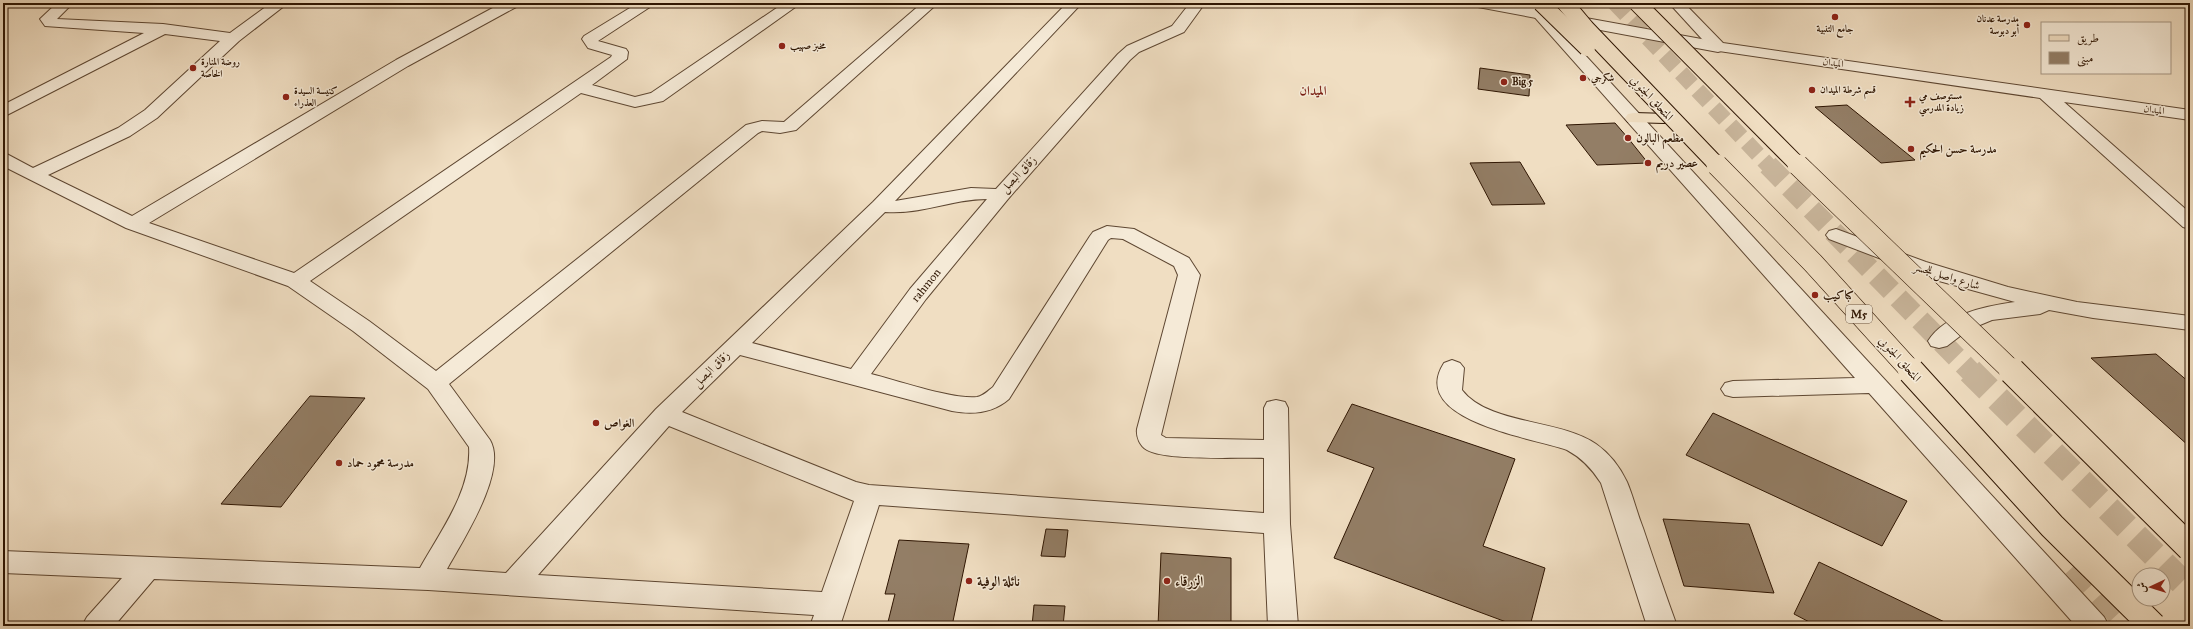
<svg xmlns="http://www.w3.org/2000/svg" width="2193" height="629" font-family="'IM FELL Great Primer',Amiri,serif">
  <rect width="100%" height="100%" fill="#f0dec2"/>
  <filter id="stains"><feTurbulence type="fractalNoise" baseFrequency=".005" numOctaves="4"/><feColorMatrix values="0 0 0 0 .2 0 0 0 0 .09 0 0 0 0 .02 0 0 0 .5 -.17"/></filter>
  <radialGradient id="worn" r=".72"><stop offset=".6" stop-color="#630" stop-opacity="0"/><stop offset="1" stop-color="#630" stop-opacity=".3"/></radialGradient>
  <g fill="#937e66" stroke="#2e1502">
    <polygon points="1480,68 1530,75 1529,96 1478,89"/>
    <polygon points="1847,105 1915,160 1881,163 1815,107"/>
    <polygon points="1615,123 1628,138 1648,163 1597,165 1566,125"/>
    <polygon points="1520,162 1545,204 1492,205 1470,163"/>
    <polygon points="2156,354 2190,383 2190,447 2091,358"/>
    <polygon points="310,396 365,398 281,507 221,504"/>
    <polygon points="1352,404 1515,459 1483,546 1545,568 1530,626 1517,626 1334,558 1374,468 1327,451"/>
    <polygon points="1713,413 1907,501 1882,546 1686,455"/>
    <polygon points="1663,519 1749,524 1774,593 1684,586"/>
    <polygon points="1046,529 1068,530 1065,557 1041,556"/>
    <polygon points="899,540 969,544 952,626 887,626 895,594 885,594"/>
    <polygon points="1161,553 1231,558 1231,626 1158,626"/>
    <polygon points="1819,562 1953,626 1817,626 1794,614"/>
    <polygon points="1034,605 1065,606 1063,626 1032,626"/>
  </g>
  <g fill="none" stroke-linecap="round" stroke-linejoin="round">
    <polyline stroke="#c9b69c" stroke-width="16" stroke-dasharray="16 8" stroke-linecap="butt" points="1615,3 1769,166"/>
    <polyline stroke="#c9b69c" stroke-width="21" stroke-dasharray="21 10" stroke-linecap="butt" points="1768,165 1971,372"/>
    <g stroke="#c9b69c" stroke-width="26" stroke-dasharray="26 13" stroke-linecap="butt">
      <polyline points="1970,371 2190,590"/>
      <polyline points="2075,565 2131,626"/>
    </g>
    <defs>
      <g id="minor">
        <path d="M 57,3 L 73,3 L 57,19 L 163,24 L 230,33 L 271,3 L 288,3 L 239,41 L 157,118 L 130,136 L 48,175 L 132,216 L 396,60 L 502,3 L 520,3 L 518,6 L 408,66 L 149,223 L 294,273 L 611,57 L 612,55 L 588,48 L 582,39 L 584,36 L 638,3 L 656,3 L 598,41 L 626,49 L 628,52 L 627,59 L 592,85 L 635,97 L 651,93 L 784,3 L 801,3 L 663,101 L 635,107 L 581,93 L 310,281 L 369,321 L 436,371 L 746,125 L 762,121 L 784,122 L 922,3 L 938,3 L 796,130 L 780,133 L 762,131 L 758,133 L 449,384 L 490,440 C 508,471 463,540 447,569 L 506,573 L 656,409 L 873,202 L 1067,3 L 1082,3 L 895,201 L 971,188 L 996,189 L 1118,54 L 1127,46 L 1172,26 L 1190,3 L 1205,3 L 1184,32 L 1139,52 L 1130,60 L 1008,199 L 926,299 L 871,374 C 896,380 954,400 977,397 C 983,396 988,391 993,387 L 1090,236 L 1093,232 L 1107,226 L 1134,229 L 1189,258 L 1200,275 L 1161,435 L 1166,438 L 1264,440 L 1264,408 L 1267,402 L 1276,400 L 1285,402 L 1288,408 L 1290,524 L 1298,626 L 1268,626 L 1264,533 L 879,505 L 840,626 L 810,626 L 814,615 L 428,590 L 154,579 L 114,626 L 82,626 L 87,617 L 122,578 L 3,573 L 3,551 L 420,568 C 440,532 472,490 469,447 L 428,389 L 353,331 L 288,286 L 126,228 L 3,166 L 3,152 L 33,168 L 118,128 L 145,110 L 220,41 L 165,34 L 3,117 L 3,105 L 144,33 L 45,26 L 40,19 ZM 987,199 L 910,289 L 851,369 L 752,343 L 885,212 C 920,215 952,199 987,199 ZM 1111,238 L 1123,239 L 1174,266 L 1178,275 L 1137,429 C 1136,437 1140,446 1147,450 C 1166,461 1238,457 1264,458 L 1264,513 L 869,485 L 856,482 L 682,412 L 740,355 L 952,411 C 973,415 993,413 1009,399 L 1108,240 ZM 669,426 L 854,501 L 822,592 L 538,575 Z"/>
        <polygon points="1522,3 1537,3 2104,617 2109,626 2076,626 1869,393 1733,397 1725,395 1721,389 1725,383 1733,381 1855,378"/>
        <polygon points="1669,3 1684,3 1723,43 2190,110 2190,120 2064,102 2190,213 2190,229 2183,227 2040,98 1712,50"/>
        <path d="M 1836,229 L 1926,262 L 2008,287 L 2077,302 L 2190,316 L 2190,330 L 2093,318 L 2049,310 L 2040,314 L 1992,320 L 1968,330 L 1947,346 L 1939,348 L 1931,346 L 1928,341 C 1945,314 1986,306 2015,302 L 1939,281 L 1829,239 L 1826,235 L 1829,231 Z"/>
        <path d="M 1452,360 L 1460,363 L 1464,368 L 1462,390 C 1489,425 1560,419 1596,444 C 1609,453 1620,467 1627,482 C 1633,496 1637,513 1643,528 C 1654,561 1665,593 1677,626 L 1647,626 L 1601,483 C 1592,469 1582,458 1567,450 C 1535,438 1407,421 1444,363 Z"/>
      </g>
      <polygon id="tertiary" points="1471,3 1503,3 1718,42 1724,44 1726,47 1724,50 1718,52 1478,7 1473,6"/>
      <polygon id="primary" points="1634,113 1670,114 1673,118 1670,122 1664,123 1628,122 1625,118 1628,114"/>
    </defs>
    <use href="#minor" stroke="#5e4732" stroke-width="2"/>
    <use href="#tertiary" stroke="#5e4732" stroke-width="2"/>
    <use href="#primary" stroke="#2e1502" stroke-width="2"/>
    <use href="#minor" fill="#f5ead7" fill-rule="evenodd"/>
    <use href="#tertiary" fill="#f5ead7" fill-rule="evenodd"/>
    <use href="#primary" fill="#f0dec2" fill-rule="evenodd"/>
    <defs>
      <g id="motorway-bridge-far2">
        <polyline points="1541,3 1587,48"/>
        <polyline points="1565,3 1586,28 1718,166"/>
        <polyline points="1637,3 1799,166"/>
      </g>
      <g id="motorway-bridge-far1">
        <polyline points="1717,165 1813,263 1912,372"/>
        <polyline points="1798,165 2013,372"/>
      </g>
      <g id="motorway-bridge">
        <polyline points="1911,371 2052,526 2153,626"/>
        <polyline points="2012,371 2190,548"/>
      </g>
    </defs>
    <use href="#motorway-bridge-far2" stroke="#2e1502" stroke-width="18" stroke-linecap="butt"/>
    <use href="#motorway-bridge-far1" stroke="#2e1502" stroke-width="22" stroke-linecap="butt"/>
    <use href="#motorway-bridge" stroke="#2e1502" stroke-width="28" stroke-linecap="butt"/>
    <use href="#motorway-bridge-far2" stroke="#f0dec2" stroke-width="16"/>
    <use href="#motorway-bridge-far1" stroke="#f0dec2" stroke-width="21"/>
    <use href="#motorway-bridge" stroke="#f0dec2" stroke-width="26"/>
  </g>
  <g fill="#8f2418" stroke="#f5ead7" stroke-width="1.5">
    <circle cx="1835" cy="17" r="4"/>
    <circle cx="2027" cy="25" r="4"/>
    <circle cx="782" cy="46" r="4"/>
    <circle cx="193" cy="68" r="4"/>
    <circle cx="1583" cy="78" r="4"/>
    <circle cx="1504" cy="82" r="4"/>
    <circle cx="1812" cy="90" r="4"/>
    <circle cx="286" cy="97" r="4"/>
    <path d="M1908 96h4v4h4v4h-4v4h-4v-4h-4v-4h4z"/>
    <circle cx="1628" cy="138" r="4"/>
    <circle cx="1911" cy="149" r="4"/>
    <circle cx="1648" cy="163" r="4"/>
    <circle cx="1815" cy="295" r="4"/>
    <circle cx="596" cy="423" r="4"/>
    <circle cx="339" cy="463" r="4"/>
    <circle cx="969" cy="581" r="4"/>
    <circle cx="1167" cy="581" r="4"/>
  </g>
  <g text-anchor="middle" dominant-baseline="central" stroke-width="3" stroke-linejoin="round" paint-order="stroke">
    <g font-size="10" font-weight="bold" fill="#2e1502" stroke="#f5ead7" text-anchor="start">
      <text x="2019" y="19" text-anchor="end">مدرسة عدنان<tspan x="2019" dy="12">أبو دبوسة</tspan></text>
      <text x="1835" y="29" text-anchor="middle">جامع التنبية</text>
      <text x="790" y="46">مخبز صهيب</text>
      <text x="201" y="62">روضة المنارة<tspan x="201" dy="12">الخاصة</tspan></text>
      <text x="1591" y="78">شكرجي</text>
      <text x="1512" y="82">Big 5</text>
      <text x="1820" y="90">قسم شرطة الميدان</text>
      <text x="294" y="91">كنيسة السيدة<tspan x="294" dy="12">العذراء</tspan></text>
      <text x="1919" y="96">مستوصف مي<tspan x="1919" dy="12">زيادة المدرسي</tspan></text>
    </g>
    <g font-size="10" fill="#2e1502" stroke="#f5ead7">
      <text transform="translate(1833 63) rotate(8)">الميدان</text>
      <text transform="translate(2154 110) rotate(8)">الميدان</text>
    </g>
    <rect fill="#f5ead7" stroke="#6a5542" stroke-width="1" x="1846" y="305" width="26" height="18" rx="3"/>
    <g font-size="11" font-weight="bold" fill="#2e1502">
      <text x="1859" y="314">M5</text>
    </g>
    <g font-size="12" fill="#2e1502" stroke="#f5ead7">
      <text transform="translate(1652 98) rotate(47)">المتحلق الجنوبي</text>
      <text transform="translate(1018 174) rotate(-46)">زقاق البصل</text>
      <text transform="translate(1947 276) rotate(17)">شارع واصل للجسر</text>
      <text transform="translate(926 285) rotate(-51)">rahmon</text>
      <text transform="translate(1900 359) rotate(48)">المتحلق الجنوبي</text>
      <text transform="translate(711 369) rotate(-45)">زقاق البصل</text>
    </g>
    <g font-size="12" font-weight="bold" fill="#2e1502" stroke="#f5ead7" text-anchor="start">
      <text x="1636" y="138">مطعم البالون</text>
      <text x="1919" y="149">مدرسة حسن الحكيم</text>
      <text x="1656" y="163">عصير دريم</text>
      <text x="1823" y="295">كباكيب</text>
      <text x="604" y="423">الغواص</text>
      <text x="347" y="463">مدرسة محمود حماد</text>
    </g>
    <g font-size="13" font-weight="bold" fill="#7a1f14" stroke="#f5ead7">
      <text x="1313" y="91">الميدان</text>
    </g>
    <g font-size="14" font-weight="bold" fill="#2e1502" stroke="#f5ead7" text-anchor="start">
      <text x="977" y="581">نائلة الوفية</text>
      <text x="1175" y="581">الزرقاء</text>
    </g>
  </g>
  <rect width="2193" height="629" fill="none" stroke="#f0dec2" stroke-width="16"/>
  <rect x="4" y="4" width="2185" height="621" fill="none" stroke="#2e1502" stroke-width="2"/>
  <rect x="8" y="8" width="2177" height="613" fill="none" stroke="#2e1502"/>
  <rect x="2041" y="22" width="130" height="52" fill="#f5ead7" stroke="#a59582"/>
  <rect x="2049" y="35" width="20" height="6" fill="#f0dec2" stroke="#a59582"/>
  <text x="2077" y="42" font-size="12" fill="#2e1502">طريق</text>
  <rect x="2049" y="52" width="20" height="12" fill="#937e66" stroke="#a59582"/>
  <text x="2077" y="62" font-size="12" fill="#2e1502">مبنى</text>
  <g transform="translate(2151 587) rotate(266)"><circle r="19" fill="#f5ead7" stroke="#a59582"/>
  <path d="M0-3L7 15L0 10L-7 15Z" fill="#8f2418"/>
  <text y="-6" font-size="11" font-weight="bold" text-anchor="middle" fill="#2e1502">ش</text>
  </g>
  <rect width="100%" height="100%" filter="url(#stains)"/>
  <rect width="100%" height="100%" fill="url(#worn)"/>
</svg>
